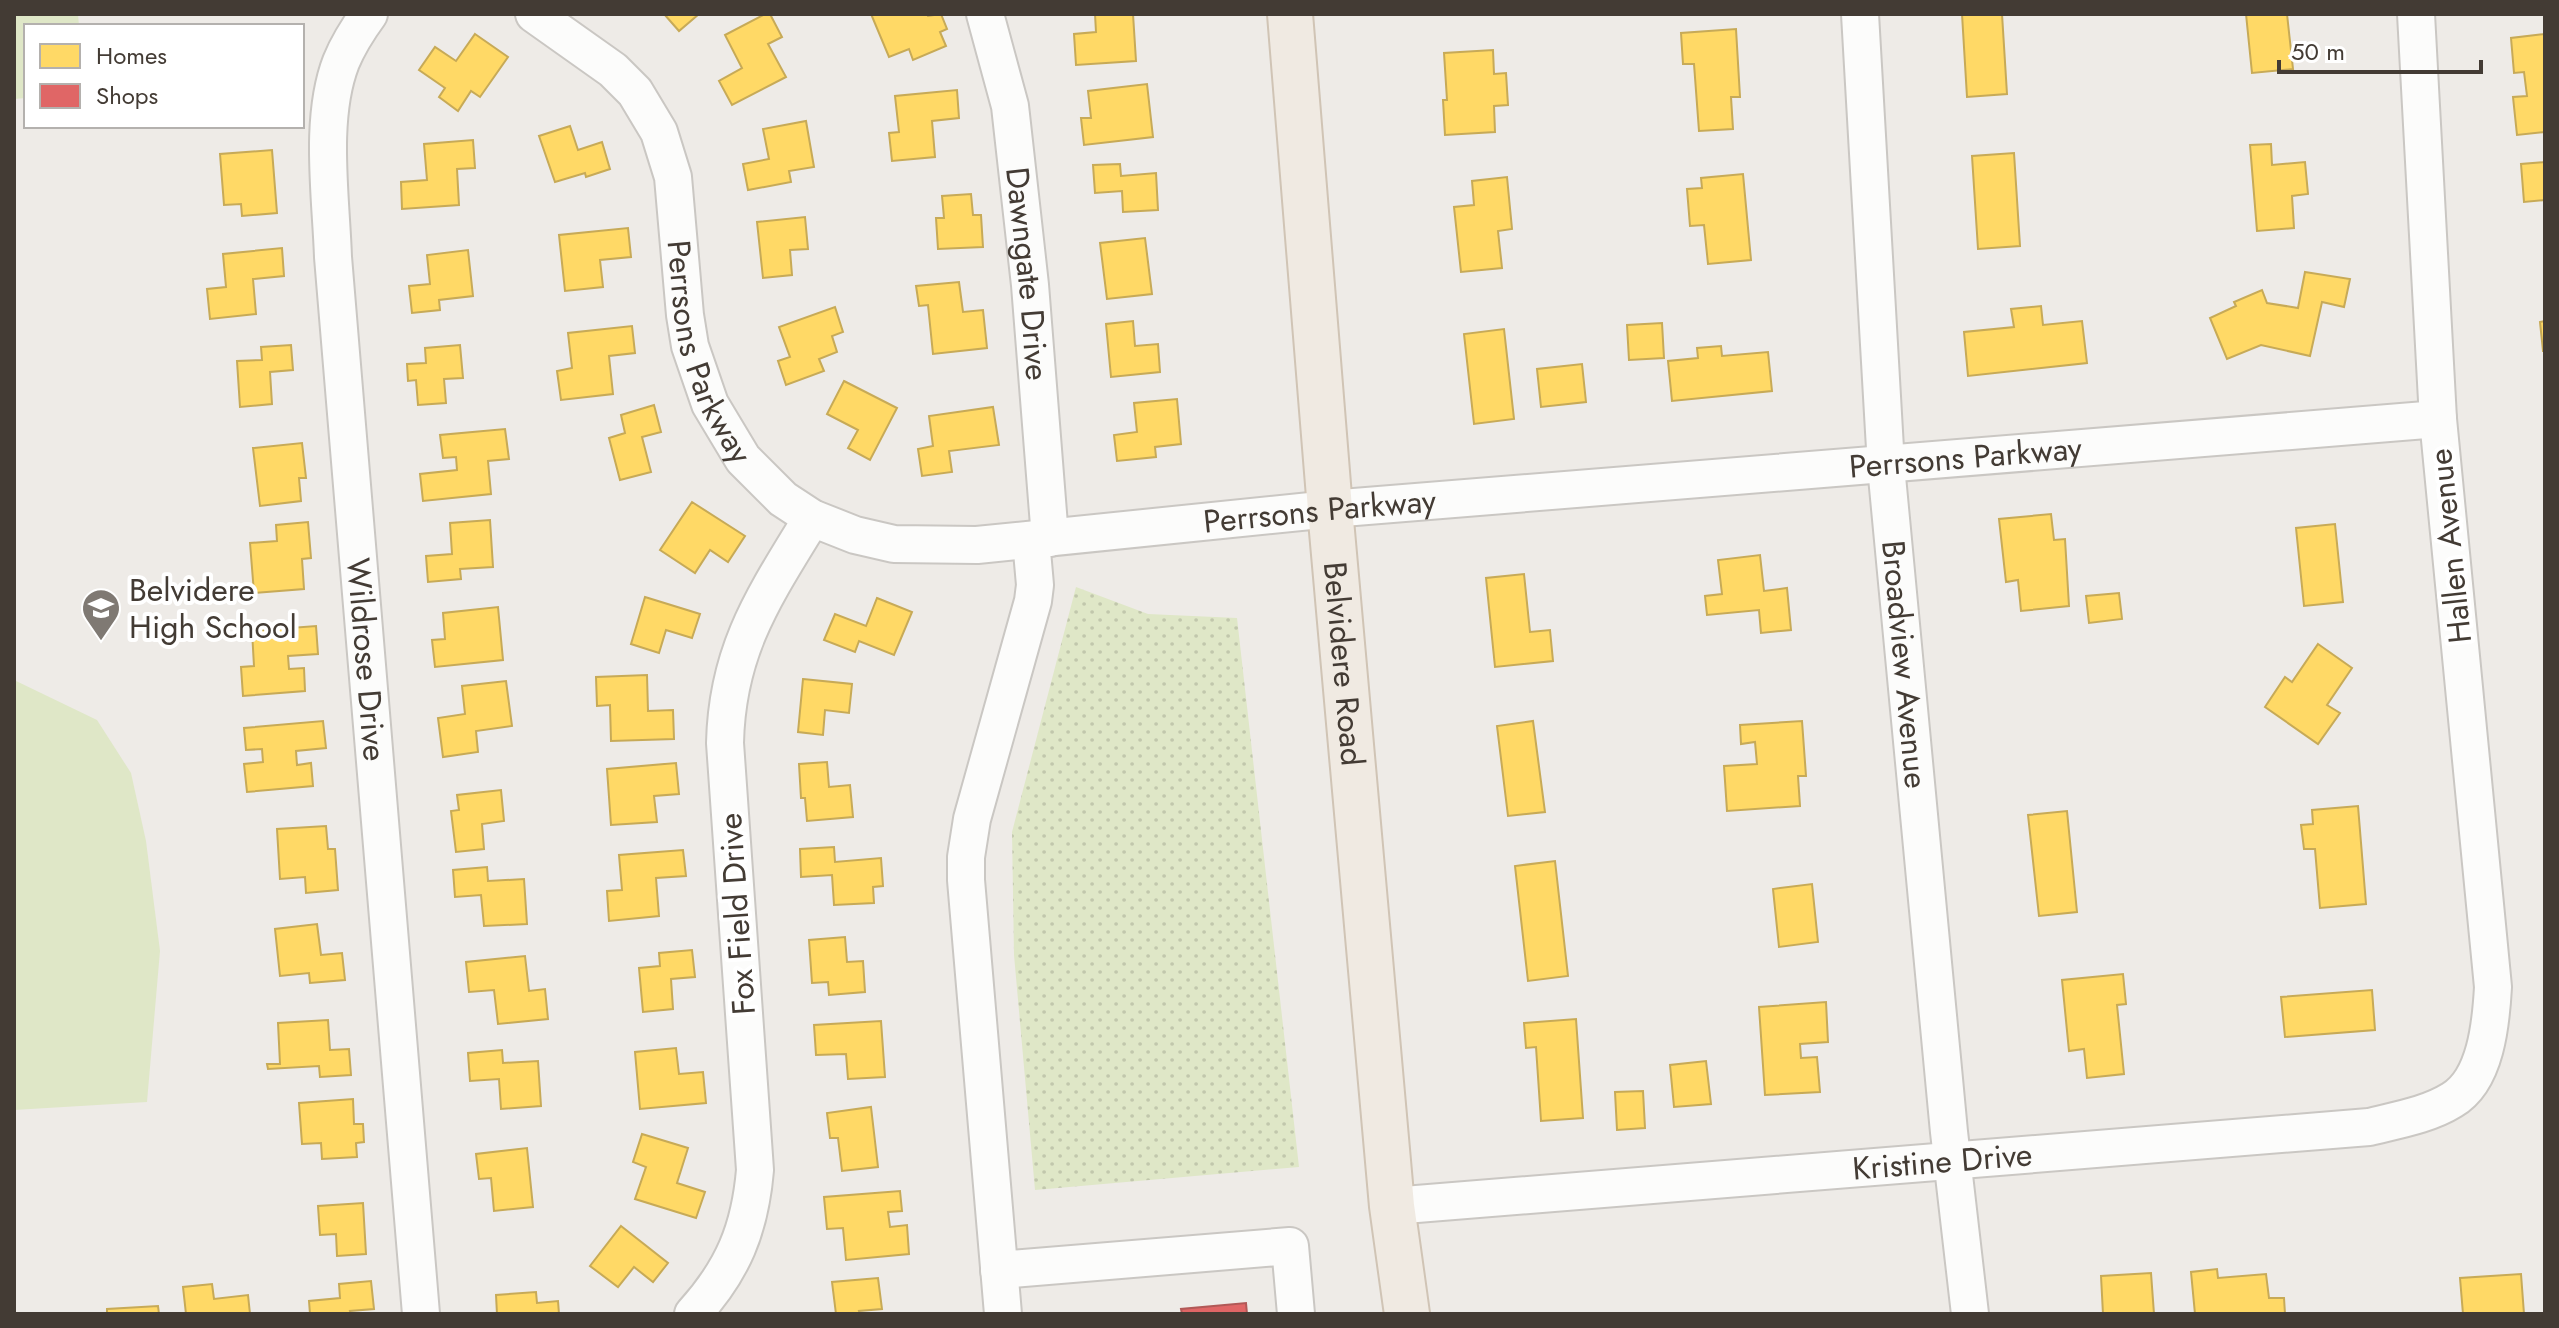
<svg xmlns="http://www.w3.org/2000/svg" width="2559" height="1328" font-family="Jost,sans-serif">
  <defs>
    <pattern id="grass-dots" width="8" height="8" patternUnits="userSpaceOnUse" patternTransform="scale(2)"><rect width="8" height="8" fill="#dfe7c7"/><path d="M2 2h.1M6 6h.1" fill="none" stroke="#c1c7ac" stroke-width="1.8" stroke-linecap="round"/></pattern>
  </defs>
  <rect width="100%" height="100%" fill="#eeebe7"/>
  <polygon fill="url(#grass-dots)" points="1076,587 1148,614 1237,618 1299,1167 1035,1190 1014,955 1012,832"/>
  <g fill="#dfe7c7">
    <polygon points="14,14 78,14 79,26 26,26 26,98 14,99"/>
    <polygon points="14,680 97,720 131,773 146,841 160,951 147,1102 14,1110"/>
  </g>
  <g fill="#ffd966" stroke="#c7aa57" stroke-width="2">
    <polygon points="664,14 699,14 679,31"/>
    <polygon points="765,14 770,14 782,37 768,44 786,77 732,105 719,81 742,68 725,35"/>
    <polygon points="871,14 927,14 928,16 941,14 947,29 940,32 946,46 913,60 909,49 889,57"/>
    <polygon points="1095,14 1133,14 1136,61 1076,65 1074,34 1096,32"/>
    <polygon points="1962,14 2002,14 2007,94 1967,97"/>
    <polygon points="2246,14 2287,14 2293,69 2252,73"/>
    <polygon points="1736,29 1740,97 1731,97 1733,129 1699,131 1694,64 1683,64 1681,33"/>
    <polygon points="475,34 508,57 480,97 471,91 458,111 439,97 445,88 419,70 435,47 456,61"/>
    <polygon points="2545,34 2545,132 2517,135 2513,97 2527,96 2524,72 2514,73 2511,38"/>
    <polygon points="1493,50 1494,74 1506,73 1508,105 1494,106 1495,132 1445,135 1443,100 1447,100 1444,53"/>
    <polygon points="1147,84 1153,137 1084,145 1081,118 1091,118 1088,91"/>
    <polygon points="957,90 959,118 932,121 935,157 892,161 889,133 899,132 895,96"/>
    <polygon points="806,121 814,167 789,171 791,182 748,190 743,164 769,159 763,129"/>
    <polygon points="570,126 578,150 602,142 610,169 586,177 585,173 555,182 539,136"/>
    <polygon points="473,140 475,168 457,169 459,205 402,209 401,182 427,180 424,144"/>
    <polygon points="2271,144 2272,165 2305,162 2308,194 2292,196 2294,228 2257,231 2250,145"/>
    <polygon points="272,150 277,213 242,216 241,204 224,205 220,154"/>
    <polygon points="2014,153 2020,246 1978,249 1972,156"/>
    <polygon points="2545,162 2545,200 2524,202 2521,164"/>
    <polygon points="1120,164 1121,176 1156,173 1158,210 1123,212 1122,191 1095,193 1093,165"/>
    <polygon points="1743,174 1751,260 1708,264 1704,225 1690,226 1687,189 1702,188 1701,178"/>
    <polygon points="1507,177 1512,229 1498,231 1502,268 1461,272 1454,207 1474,205 1472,181"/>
    <polygon points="971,194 973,215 981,215 983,247 938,249 936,218 944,218 942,196"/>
    <polygon points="805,217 808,249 790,250 792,275 763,278 757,222"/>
    <polygon points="628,228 631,257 600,260 603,287 565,291 559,235"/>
    <polygon points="1145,238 1152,294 1107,299 1100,243"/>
    <polygon points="282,248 284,276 253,279 256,314 210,319 207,289 226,287 223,254"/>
    <polygon points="468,250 473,296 439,300 440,310 412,313 409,286 430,284 427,255"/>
    <polygon points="2305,272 2350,279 2344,307 2322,302 2310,356 2261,345 2227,359 2210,318 2236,306 2234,302 2262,290 2267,303 2298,308"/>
    <polygon points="959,282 963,312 983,310 987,348 933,354 928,305 919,306 916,286"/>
    <polygon points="2041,306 2043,325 2082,321 2087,363 1968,376 1964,332 2014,327 2011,309"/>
    <polygon points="835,307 843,332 832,336 837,352 819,359 824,371 786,385 778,361 790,357 779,327"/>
    <polygon points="1133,321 1135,346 1158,344 1160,372 1111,377 1106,324"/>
    <polygon points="2545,321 2545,351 2543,351 2540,322"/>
    <polygon points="1662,323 1664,358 1629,360 1627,325"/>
    <polygon points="632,326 635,353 609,356 613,394 561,400 557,371 572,368 568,333"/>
    <polygon points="1504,329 1514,419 1474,424 1464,334"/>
    <polygon points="291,345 293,370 270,372 272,404 240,407 237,361 262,360 261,347"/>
    <polygon points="460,345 463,378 444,379 446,403 418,405 416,380 408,381 407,364 426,363 425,348"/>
    <polygon points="1721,346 1722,356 1768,352 1772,391 1672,401 1668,361 1698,358 1697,348"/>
    <polygon points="1582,364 1586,402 1541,407 1537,369"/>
    <polygon points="844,381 897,408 870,460 848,448 858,430 827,414"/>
    <polygon points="1177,399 1181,444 1155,447 1156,457 1117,461 1114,435 1137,432 1134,403"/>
    <polygon points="654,405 661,432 642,437 651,472 620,480 609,438 625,433 621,415"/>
    <polygon points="993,407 999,445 949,451 952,472 922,476 918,449 933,446 929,416"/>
    <polygon points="505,429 509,459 488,461 491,494 423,501 420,474 457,470 456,457 443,458 440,435"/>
    <polygon points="302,443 306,478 299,478 301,501 260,506 253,448"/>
    <polygon points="692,502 745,536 728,562 710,550 695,573 660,550"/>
    <polygon points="2051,514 2054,540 2065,539 2069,606 2021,611 2018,580 2006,582 1999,519"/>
    <polygon points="490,520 493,567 460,569 461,579 428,582 426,556 452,554 450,523"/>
    <polygon points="308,522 311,558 302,559 304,589 254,593 250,543 277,541 276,525"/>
    <polygon points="2335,524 2343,602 2304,606 2296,528"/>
    <polygon points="1760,555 1764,591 1787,588 1791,630 1761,633 1759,610 1707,615 1705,596 1722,594 1718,560"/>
    <polygon points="1524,574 1530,632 1550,630 1553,661 1495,667 1486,578"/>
    <polygon points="2119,593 2122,619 2089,623 2086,596"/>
    <polygon points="645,597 700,614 692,638 666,630 659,653 631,644"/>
    <polygon points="877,598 912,612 894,655 859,641 855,652 824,640 835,614 866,626"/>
    <polygon points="498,607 503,660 435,667 432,640 445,639 443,613"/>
    <polygon points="316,626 318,654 288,656 289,669 304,668 305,691 243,696 241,667 254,666 252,631"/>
    <polygon points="2318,644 2352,668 2327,705 2340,713 2318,744 2265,707 2285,677 2292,682"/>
    <polygon points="647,675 648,711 673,710 674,739 611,741 610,705 597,706 596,677"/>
    <polygon points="803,679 852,684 849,713 825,710 823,735 798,732"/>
    <polygon points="506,681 512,726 476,731 478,752 443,757 438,718 465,714 462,686"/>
    <polygon points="323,721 326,748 296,751 297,765 311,763 313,786 247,792 244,764 263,762 262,749 246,750 244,728"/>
    <polygon points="1533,721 1545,812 1508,816 1497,726"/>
    <polygon points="1802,721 1806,776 1798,776 1800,806 1727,811 1724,766 1757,764 1755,742 1741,744 1740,725"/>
    <polygon points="827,762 829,787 850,785 853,817 807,821 805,798 801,798 799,764"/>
    <polygon points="676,763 679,794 654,796 657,822 611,825 607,769"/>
    <polygon points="501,790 504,821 482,824 484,849 456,852 451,811 459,810 457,795"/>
    <polygon points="2358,806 2366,904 2320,908 2315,849 2304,849 2301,825 2313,824 2312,810"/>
    <polygon points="2067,811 2077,912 2039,916 2028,815"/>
    <polygon points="326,826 328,849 335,849 338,890 306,893 305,877 280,879 277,829"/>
    <polygon points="834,847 835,862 881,858 883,886 873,887 874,903 834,905 832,875 801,877 800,849"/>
    <polygon points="683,850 686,876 656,878 659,916 609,921 607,891 622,890 619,855"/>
    <polygon points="1555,861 1568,976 1528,981 1515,866"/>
    <polygon points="487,867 488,881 524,879 527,924 484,926 481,895 455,897 453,870"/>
    <polygon points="1812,884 1818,942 1779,947 1773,889"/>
    <polygon points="317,924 321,955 342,953 345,980 310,983 309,973 280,976 275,929"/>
    <polygon points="845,937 847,962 863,961 865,992 829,995 828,982 812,983 809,940"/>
    <polygon points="692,950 695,977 671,979 673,1009 643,1012 639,968 660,966 659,953"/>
    <polygon points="525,956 529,991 545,989 548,1019 498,1024 494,990 469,992 466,962"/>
    <polygon points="2123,974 2126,1004 2117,1005 2124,1074 2087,1078 2084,1049 2069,1051 2062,980"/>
    <polygon points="2372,990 2375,1030 2285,1037 2281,997"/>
    <polygon points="1826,1002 1828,1042 1800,1044 1801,1058 1817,1057 1820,1092 1765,1095 1759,1007"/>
    <polygon points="1576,1019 1583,1118 1541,1121 1536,1047 1526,1048 1524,1023"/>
    <polygon points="328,1020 330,1050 349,1049 351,1075 320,1077 319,1066 268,1069 267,1064 280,1064 278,1023"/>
    <polygon points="881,1021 885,1077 848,1079 846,1054 816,1055 814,1025"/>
    <polygon points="676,1048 679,1074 703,1072 706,1103 640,1109 635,1052"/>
    <polygon points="502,1050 503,1063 538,1061 541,1106 501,1109 499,1079 470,1081 468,1053"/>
    <polygon points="1706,1061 1711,1104 1674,1107 1670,1065"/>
    <polygon points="1643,1091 1645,1128 1617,1130 1615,1092"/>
    <polygon points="353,1099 354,1124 363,1124 364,1142 356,1143 357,1157 322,1159 321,1143 302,1144 299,1103"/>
    <polygon points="871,1107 878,1167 842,1171 838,1138 830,1138 827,1113"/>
    <polygon points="642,1134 688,1148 677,1183 705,1192 696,1218 635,1199 646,1167 633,1162"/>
    <polygon points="527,1148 533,1207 494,1211 491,1178 479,1179 476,1154"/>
    <polygon points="900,1191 902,1211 888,1212 890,1227 907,1225 909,1254 846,1260 843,1228 827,1229 824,1197"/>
    <polygon points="363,1203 366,1254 337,1256 336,1234 320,1235 318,1206"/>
    <polygon points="621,1226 668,1263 653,1282 634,1267 618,1287 590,1266"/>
    <polygon points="2217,1269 2218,1278 2266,1274 2269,1298 2284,1298 2285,1314 2195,1314 2191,1272"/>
    <polygon points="2151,1273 2154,1314 2103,1314 2101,1276"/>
    <polygon points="2521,1274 2524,1314 2463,1314 2460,1278"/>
    <polygon points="878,1278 882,1309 859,1311 860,1314 836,1314 832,1282"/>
    <polygon points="371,1281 374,1309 350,1311 351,1314 310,1314 309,1301 340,1298 339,1284"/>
    <polygon points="212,1284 214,1299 248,1295 250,1314 186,1314 183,1287"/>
    <polygon points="536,1292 537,1303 558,1301 559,1314 497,1314 496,1295"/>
    <polygon points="158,1306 159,1314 107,1314 107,1309"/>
  </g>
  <polygon fill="#e06666" stroke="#b15957" stroke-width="2" points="1246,1303 1247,1314 1182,1314 1181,1309"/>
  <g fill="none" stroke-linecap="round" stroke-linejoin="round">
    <defs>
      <g id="minor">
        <path id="s1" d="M 369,14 C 358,29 348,45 341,62 C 319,119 331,197 333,257 L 421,1314"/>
        <path id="s2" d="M 534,14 L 613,70 L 635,92 L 659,132 L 673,177 L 685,315 L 690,346 L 710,404 L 743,459 L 783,499 L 812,518 L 855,535 L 894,544 L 977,545 L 1330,509 L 2438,419"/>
        <path id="s3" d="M 985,14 L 1010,106 L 1030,285 L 1050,538"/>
        <path id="s4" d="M 1860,14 L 1886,466 L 1949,1132 L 1970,1314"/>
        <path id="s5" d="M 1392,1206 L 2369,1127 C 2397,1120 2428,1115 2452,1100 C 2486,1080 2491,1023 2493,987 L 2438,419 L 2416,14"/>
        <polyline points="999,1270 1290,1246 1296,1314"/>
        <path d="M 693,1314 C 733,1270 750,1229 755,1170 L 725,743 C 727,649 765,595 812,518"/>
        <polyline points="1003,1314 966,880 966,857 972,819 1033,601 1035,585 1031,540"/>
      </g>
      <g id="major">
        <path id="s6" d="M 1290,14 L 1330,509 L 1392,1206 L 1407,1314"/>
      </g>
    </defs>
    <use href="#minor" stroke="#cac7c3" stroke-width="40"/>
    <use href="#major" stroke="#d0c4b5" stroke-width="48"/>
    <use href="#minor" stroke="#fcfcfb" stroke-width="36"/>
    <use href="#major" stroke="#f0eae2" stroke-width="44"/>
  </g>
  <defs>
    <symbol id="school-pin" viewBox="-11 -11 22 30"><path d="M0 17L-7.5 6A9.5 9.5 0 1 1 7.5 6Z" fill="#7f7973" stroke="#fff"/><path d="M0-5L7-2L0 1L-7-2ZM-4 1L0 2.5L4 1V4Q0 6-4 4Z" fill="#fff"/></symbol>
  </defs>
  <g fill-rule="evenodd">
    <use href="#school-pin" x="79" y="586" width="44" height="60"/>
  </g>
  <g text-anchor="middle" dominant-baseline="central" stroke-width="8" stroke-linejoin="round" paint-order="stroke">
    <g font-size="32" fill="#433b34" stroke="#fff">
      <text stroke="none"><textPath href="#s3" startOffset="264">Dawngate Drive</textPath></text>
      <text stroke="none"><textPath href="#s2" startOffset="402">Perrsons Parkway</textPath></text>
      <text stroke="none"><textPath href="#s2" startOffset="1770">Perrsons Parkway</textPath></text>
      <text stroke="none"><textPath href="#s2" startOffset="1122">Perrsons Parkway</textPath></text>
      <text transform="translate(2450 546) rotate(-96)">Hallen Avenue</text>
      <text stroke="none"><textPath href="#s1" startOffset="656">Wildrose Drive</textPath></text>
      <text stroke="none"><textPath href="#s6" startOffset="652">Belvidere Road</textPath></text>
      <text stroke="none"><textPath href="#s4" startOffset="652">Broadview Avenue</textPath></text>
      <text transform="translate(737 914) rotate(-94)">Fox Field Drive</text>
      <text stroke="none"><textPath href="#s5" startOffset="552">Kristine Drive</textPath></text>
    </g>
    <g font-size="32" fill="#433b34" stroke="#fff" text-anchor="start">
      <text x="129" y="590">Belvidere<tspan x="129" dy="37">High School</tspan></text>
    </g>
  </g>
  <rect width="2559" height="1328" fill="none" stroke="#433b34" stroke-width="32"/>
  <rect x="24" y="24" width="280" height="104" fill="#ffffff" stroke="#b4b1ae" stroke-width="2"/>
  <rect x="40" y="44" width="40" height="24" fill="#ffd966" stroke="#b4b1ae" stroke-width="2"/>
  <text x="96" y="64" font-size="24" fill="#433b34">Homes</text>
  <rect x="40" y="84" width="40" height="24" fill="#e06666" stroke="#b4b1ae" stroke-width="2"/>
  <text x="96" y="104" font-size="24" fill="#433b34">Shops</text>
  <path d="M2279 60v12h202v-12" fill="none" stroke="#433b34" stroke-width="4"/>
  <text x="2291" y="60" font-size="24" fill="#433b34" stroke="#ffffff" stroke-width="6" paint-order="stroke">50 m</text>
</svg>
